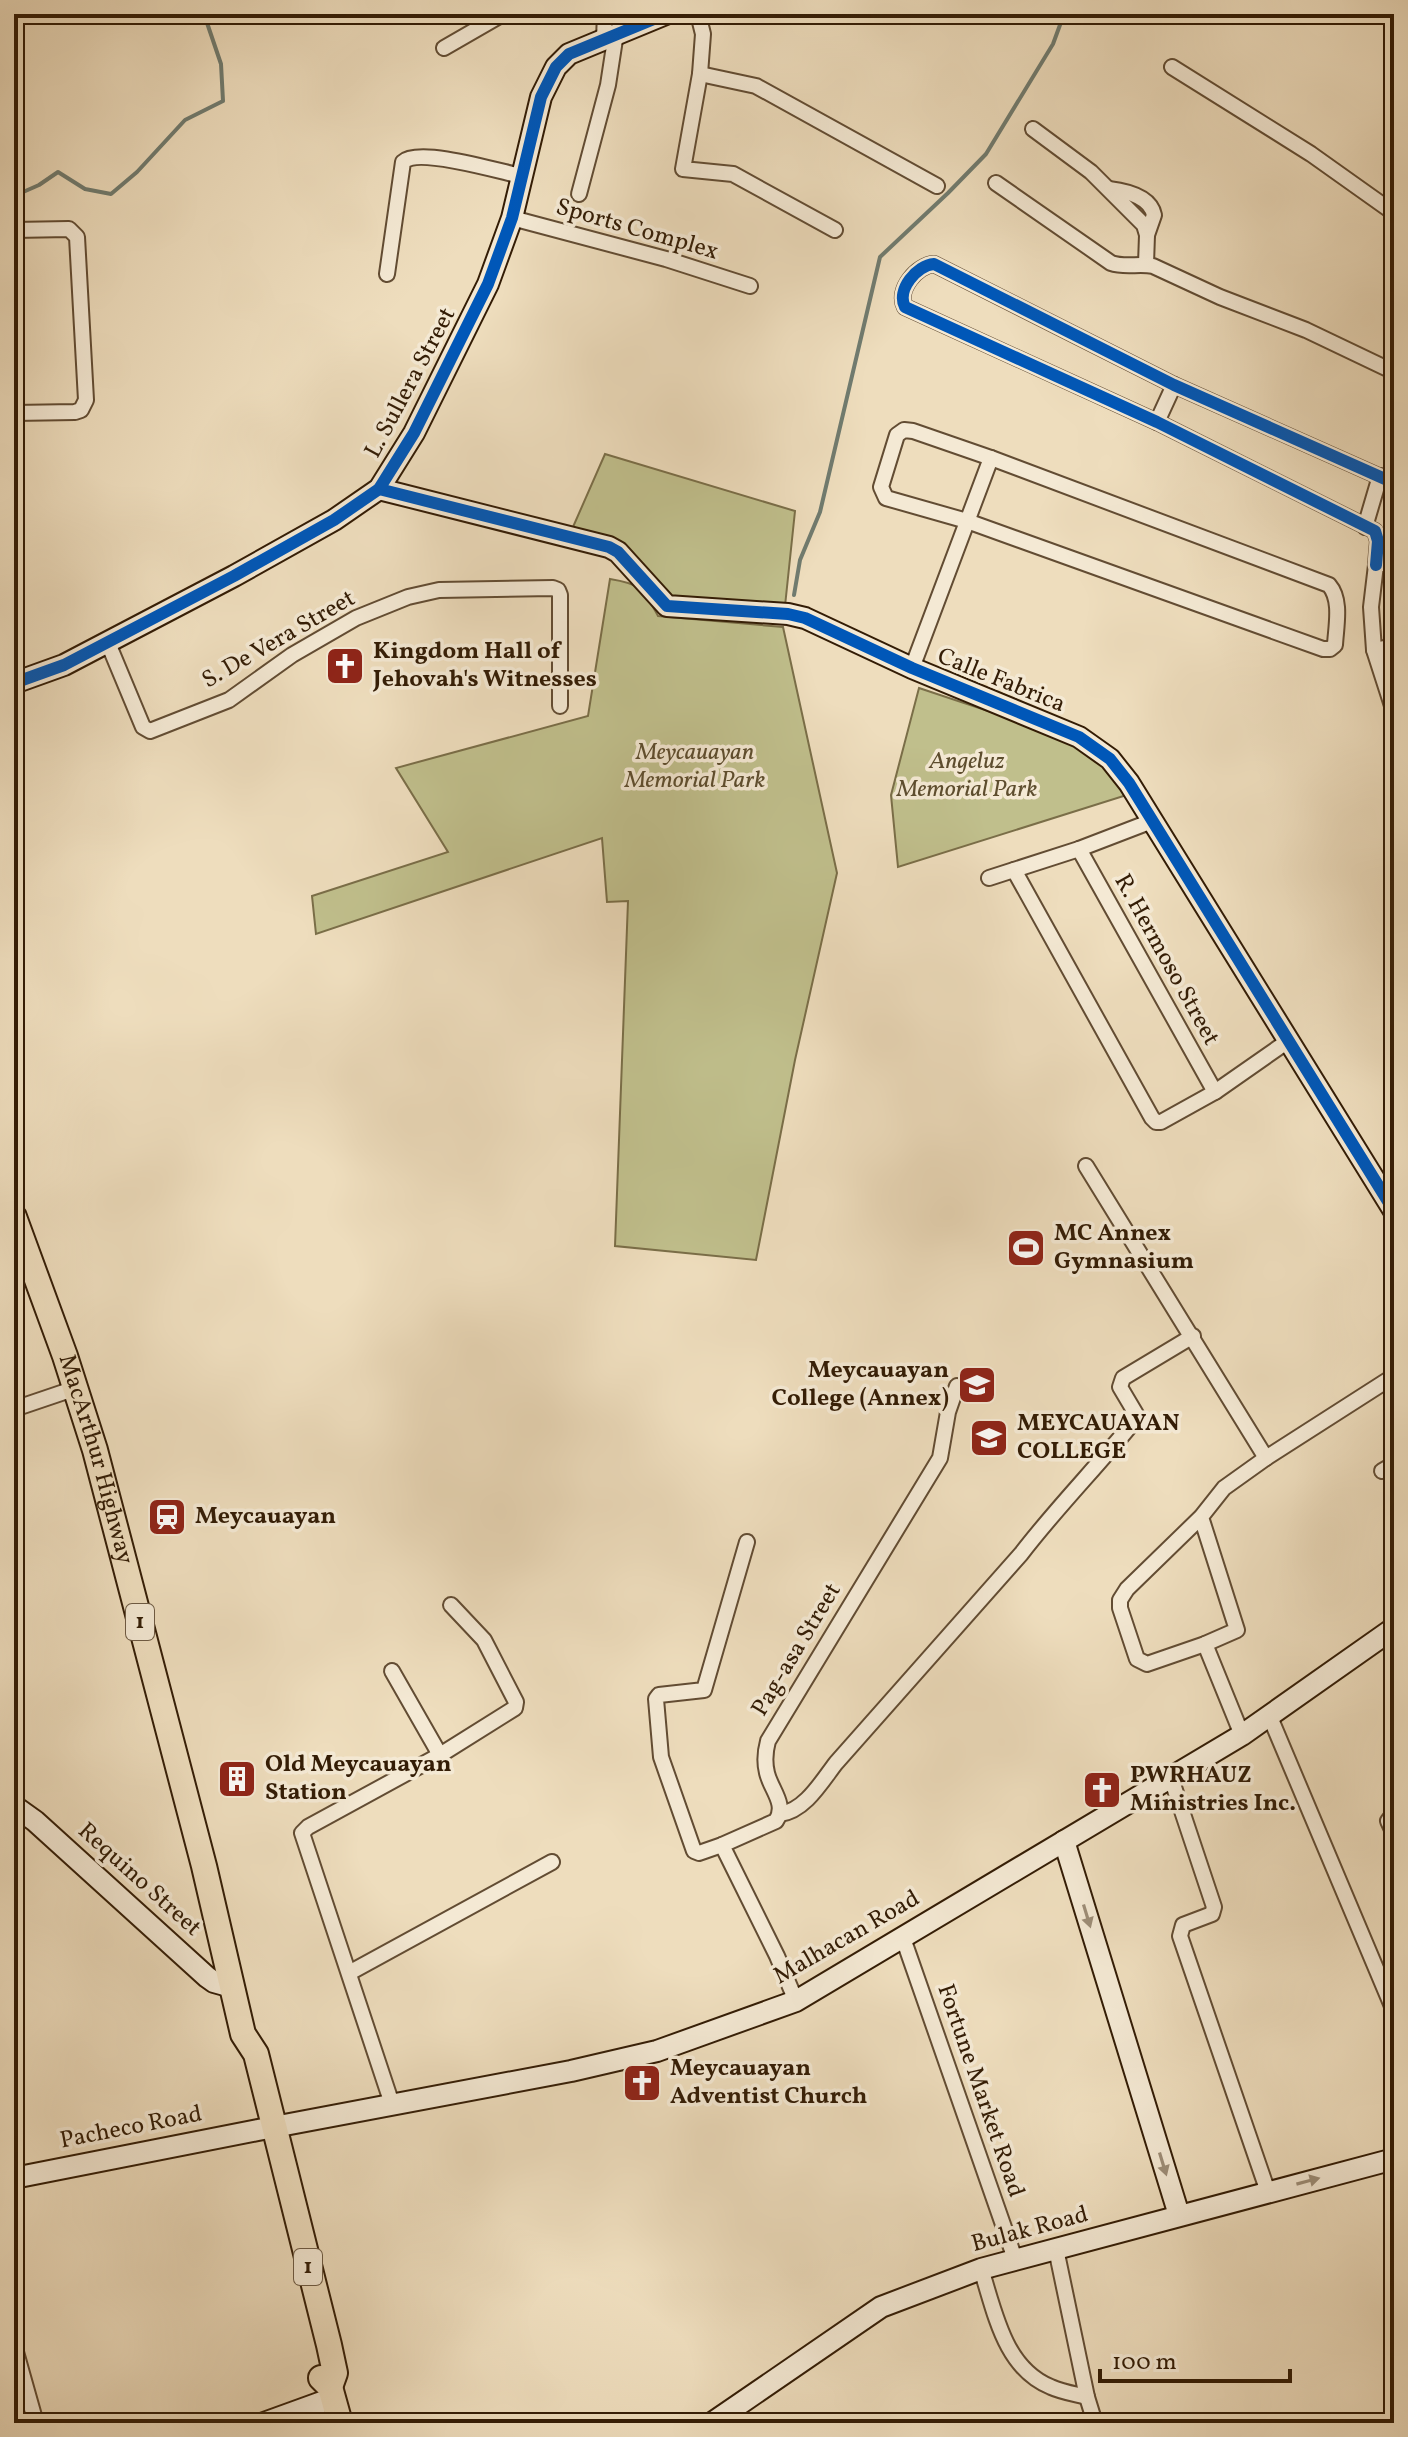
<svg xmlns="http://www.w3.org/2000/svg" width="1408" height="2437" font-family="Vollkorn,serif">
  <rect width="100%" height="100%" fill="#eeddbd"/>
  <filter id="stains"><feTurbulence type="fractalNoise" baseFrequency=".0025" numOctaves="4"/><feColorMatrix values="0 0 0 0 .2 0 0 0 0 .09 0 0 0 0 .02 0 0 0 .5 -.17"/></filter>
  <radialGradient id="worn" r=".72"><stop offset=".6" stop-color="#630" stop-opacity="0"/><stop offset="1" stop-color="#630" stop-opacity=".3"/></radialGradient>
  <g fill="#c0bf8c" stroke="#7a6e48" stroke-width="2">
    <polygon points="605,454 795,511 785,606 667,598 620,542 573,527"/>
    <path d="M 610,579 C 642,584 643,589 658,616 L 783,627 L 837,873 L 795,1060 L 756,1260 L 615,1246 L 628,901 L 607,902 L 602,838 L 316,934 L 312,896 L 448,852 L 396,768 L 588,716 Z"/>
    <polygon points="919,688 1063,736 1107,764 1130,794 898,867 891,795"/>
  </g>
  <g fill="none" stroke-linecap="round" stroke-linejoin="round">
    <g stroke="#707b6f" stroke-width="4">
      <polyline points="14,196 39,185 58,172 85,189 111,194 137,172 185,120 223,101 221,64 204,14"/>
      <polyline points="794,595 800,560 820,512 880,257 948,193 986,154 1053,44 1064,14"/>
    </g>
    <defs>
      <g id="street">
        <polyline points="698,14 703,34 700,74 683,169 733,174 835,230"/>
        <polyline points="604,38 605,14"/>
        <polyline points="444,48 503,14"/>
        <polyline points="1172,67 1311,154 1394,213"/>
        <polyline points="700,74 756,86 937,186"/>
        <polyline points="1033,129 1091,172 1144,225 1147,235 1146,264"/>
        <path d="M 996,183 L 1111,263 C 1125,268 1139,263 1153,266 L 1220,297 L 1306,330 L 1394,372"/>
        <path d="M 1109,189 C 1126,191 1150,196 1154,215 L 1147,235"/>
        <polyline points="579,194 608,85 616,33"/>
        <polyline points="512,218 666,259 750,286"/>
        <polyline points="14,230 69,229 77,237 86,400 81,410 75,412 14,413"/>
        <path d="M 387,274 L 403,162 C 418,147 498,171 521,176"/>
        <polyline points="1157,422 1174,385"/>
        <path d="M 904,430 L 913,431 L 991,458 L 1329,585 C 1342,600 1336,626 1335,645 L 1330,649 L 1323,649 L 967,521 L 886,498 L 881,487 L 897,435 Z"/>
        <polyline points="1365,527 1380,476"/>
        <polyline points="1394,562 1376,565 1371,607 1374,650 1394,712"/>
        <path d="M 1376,565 L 1378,541 L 1375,531 L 1157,422 L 905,307 C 896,290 917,265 934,264 L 1174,385 L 1394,483"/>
        <polyline points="108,643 143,727 150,731 229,700 292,655 356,618 408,597 439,590 553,588 558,590 560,595 560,706"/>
        <polyline points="1374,650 1394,646"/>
        <polyline points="912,668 991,458"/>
        <polyline points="1079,849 1215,1092"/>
        <polyline points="1014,870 1152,1118 1156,1122 1161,1122 1215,1092 1288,1041"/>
        <polyline points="989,878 1079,849 1152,821"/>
        <polyline points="1086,1166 1266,1458"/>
        <polyline points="14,1409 76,1388"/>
        <polyline points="1382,1471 1394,1464"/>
        <polyline points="1201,1517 1237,1630 1205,1644 1147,1664 1137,1659 1120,1608 1120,1600 1127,1589 1201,1517 1224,1488 1266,1458 1394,1376"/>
        <polyline points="1205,1644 1242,1735"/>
        <polyline points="392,1671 440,1755"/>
        <polyline points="1270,1717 1394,2011"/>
        <polyline points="1171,1778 1214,1907 1212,1914 1183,1925 1180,1936 1268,2192"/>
        <polyline points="1394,1813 1388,1821 1394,1834"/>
        <path d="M 780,1814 C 805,1811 822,1781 836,1763 L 1021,1554 C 1057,1507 1098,1466 1135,1420 L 1136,1414 L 1120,1387 L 1123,1378 L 1193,1336"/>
        <polyline points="722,1845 699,1853 694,1851 661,1757 656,1699 659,1695 704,1690 747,1542"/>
        <polyline points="903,1938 1015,2259"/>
        <polyline points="349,1973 552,1862"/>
        <path d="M 796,2001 L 777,1956 L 722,1845 L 776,1821 C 787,1804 771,1790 767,1773 C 764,1761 765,1752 768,1741 L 940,1458 L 948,1412 L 957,1386"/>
        <polyline points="392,2104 302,1833 308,1827 440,1755 515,1708 516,1702 484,1640 451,1605"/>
        <polyline points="1056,2249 1087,2397 1095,2423"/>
        <path d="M 981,2269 C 995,2312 1004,2368 1051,2387 C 1062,2392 1075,2394 1087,2397"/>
        <polyline points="14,2345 36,2423"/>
      </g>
      <g id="secondary">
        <polyline points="379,489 609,547 618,552 667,606 788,614 805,618 912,668 1079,737 1110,759 1129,783 1394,1211"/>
        <polyline points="14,683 64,665 234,576 334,520 379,489 414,433 488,284 512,218 541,97 556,67 569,54 666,14"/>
        <polyline points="14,1806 35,1821 207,1977 214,1982 232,1987"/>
        <polyline points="1064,1841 1179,2215"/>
        <polyline points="14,2178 258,2130 571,2071 657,2051 796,2001 1242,1735 1394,1628"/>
        <polyline points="264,2423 333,2398"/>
        <polyline points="712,2423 881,2307 981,2269 1394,2159"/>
      </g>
      <g id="highway">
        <path id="s1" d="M 14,1217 L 65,1356 L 95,1450 L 204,1866 L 243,2034 L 256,2054 L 329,2345 L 335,2373 L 330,2387"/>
        <polyline points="321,2378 330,2387 340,2423"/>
      </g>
    </defs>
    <use href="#street" stroke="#624c33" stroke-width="18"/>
    <use href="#secondary" stroke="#331c05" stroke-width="24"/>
    <use href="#highway" stroke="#331c05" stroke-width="28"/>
    <use href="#street" stroke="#f4e9d4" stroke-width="14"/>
    <use href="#secondary" stroke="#f4e9d4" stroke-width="20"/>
    <use href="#highway" stroke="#eeddbd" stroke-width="24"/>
    <defs>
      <g id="cycleway">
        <polyline points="379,489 609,547 618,552 667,606 788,614 805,618 912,668 1079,737 1110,759 1129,783 1394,1211"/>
        <path d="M 1376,565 L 1378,541 L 1375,531 L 1157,422 L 905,307 C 896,290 917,265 934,264 L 1174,385 L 1394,483"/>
        <polyline points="14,683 64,665 234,576 334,520 379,489 414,433 488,284 512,218 541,97 556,67 569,54 666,14"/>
      </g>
    </defs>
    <use href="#cycleway" stroke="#f4e9d4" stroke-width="17"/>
    <use href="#cycleway" stroke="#0057b8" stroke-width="12"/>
  </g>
  <defs><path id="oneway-solid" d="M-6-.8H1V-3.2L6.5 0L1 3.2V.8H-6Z" transform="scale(2)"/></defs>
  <g fill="#9d8d77">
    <use href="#oneway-solid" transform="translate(1087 1916) rotate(73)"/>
    <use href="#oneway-solid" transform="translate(1163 2164) rotate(73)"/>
    <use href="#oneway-solid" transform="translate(1308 2181) rotate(-15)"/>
  </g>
  <defs>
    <symbol id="church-square" viewBox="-11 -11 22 22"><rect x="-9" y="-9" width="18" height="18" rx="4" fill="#8f2418" stroke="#f4e9d4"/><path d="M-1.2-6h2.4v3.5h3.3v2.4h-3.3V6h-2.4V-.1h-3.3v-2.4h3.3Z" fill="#fff"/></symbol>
    <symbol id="stadium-square" viewBox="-11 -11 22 22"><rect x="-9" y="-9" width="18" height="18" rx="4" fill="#8f2418" stroke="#f4e9d4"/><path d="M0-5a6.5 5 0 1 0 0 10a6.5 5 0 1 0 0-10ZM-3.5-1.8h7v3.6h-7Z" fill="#fff"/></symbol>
    <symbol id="university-square" viewBox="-11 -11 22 22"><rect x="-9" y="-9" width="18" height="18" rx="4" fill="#8f2418" stroke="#f4e9d4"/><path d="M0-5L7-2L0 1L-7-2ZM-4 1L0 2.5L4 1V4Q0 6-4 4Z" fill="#fff"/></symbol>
    <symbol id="station-square" viewBox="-11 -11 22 22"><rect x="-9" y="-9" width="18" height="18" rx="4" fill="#8f2418" stroke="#f4e9d4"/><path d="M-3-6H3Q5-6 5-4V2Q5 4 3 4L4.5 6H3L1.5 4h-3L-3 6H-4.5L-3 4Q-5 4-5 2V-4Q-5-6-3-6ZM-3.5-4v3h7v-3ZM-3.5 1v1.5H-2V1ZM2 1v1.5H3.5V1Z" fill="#fff"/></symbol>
    <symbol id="building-square" viewBox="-11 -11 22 22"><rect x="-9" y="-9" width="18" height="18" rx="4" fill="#8f2418" stroke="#f4e9d4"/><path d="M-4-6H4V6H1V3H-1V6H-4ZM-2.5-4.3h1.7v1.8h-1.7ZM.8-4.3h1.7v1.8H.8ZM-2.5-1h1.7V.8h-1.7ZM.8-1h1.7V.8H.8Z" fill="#fff"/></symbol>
  </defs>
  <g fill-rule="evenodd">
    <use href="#church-square" x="323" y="644" width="44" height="44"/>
    <use href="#stadium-square" x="1004" y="1226" width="44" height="44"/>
    <use href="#university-square" x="955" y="1363" width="44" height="44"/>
    <use href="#university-square" x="967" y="1416" width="44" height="44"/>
    <use href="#station-square" x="145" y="1495" width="44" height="44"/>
    <use href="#building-square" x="215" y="1757" width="44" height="44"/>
    <use href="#church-square" x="1080" y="1768" width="44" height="44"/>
    <use href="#church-square" x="620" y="2061" width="44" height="44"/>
  </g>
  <g text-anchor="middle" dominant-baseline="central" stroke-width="7" stroke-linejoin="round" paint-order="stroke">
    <g fill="#f4e9d4" stroke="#6d5a43" stroke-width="2">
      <rect x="126" y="1604" width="28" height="36" rx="6"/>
      <rect x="294" y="2249" width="28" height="36" rx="6"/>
    </g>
    <g font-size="22" font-weight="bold" fill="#331c05">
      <text x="140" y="1622">1</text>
      <text x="308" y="2267">1</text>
    </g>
    <g font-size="24" fill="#331c05" stroke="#f4e9d4">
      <text transform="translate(637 230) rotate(16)">Sports Complex</text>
      <text transform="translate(411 383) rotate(-62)">L. Sullera Street</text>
      <text transform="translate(279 640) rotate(-30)">S. De Vera Street</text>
      <text transform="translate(1001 681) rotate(22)">Calle Fabrica</text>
      <text transform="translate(1166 960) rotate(61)">R. Hermoso Street</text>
      <text stroke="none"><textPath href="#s1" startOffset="256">MacArthur Highway</textPath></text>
      <text transform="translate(797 1650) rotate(-59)">Pag-asa Street</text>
      <text transform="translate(139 1880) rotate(42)">Requino Street</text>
      <text transform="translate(847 1938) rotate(-30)">Malhacan Road</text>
      <text transform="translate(980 2091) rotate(71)">Fortune Market Road</text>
      <text transform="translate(131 2128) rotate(-11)">Pacheco Road</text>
      <text transform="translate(1030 2230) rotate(-15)">Bulak Road</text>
    </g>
    <g font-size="24" font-weight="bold" fill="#331c05" stroke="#f4e9d4" text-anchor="start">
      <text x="373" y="652">Kingdom Hall of<tspan x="373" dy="28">Jehovah's Witnesses</tspan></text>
      <text x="1054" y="1234">MC Annex<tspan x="1054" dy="28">Gymnasium</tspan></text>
      <text x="949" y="1371" text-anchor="end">Meycauayan<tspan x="949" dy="28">College (Annex)</tspan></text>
      <text x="1017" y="1424">MEYCAUAYAN<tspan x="1017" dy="28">COLLEGE</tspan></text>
      <text x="195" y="1517">Meycauayan</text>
      <text x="265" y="1765">Old Meycauayan<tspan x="265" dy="28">Station</tspan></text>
      <text x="1130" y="1776">PWRHAUZ<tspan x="1130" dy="28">Ministries Inc.</tspan></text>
      <text x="670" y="2069">Meycauayan<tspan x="670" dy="28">Adventist Church</tspan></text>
    </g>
    <g font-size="24" font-style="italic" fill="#5d4d2e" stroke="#f4e9d4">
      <text x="695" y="753">Meycauayan<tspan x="695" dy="28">Memorial Park</tspan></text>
      <text x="967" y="762">Angeluz<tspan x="967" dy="28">Memorial Park</tspan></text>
    </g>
  </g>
  <rect width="1408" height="2437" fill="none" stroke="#eeddbd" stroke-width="48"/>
  <rect x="16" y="16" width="1376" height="2405" fill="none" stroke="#331c05" stroke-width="4"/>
  <rect x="24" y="24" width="1360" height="2389" fill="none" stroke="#331c05" stroke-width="2"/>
  <path d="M1100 2369v12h190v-12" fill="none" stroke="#331c05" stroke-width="4"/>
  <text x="1112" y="2369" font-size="24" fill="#331c05" stroke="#f4e9d4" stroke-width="6" paint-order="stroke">100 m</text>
  <rect width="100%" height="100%" filter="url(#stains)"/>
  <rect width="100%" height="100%" fill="url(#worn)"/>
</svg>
